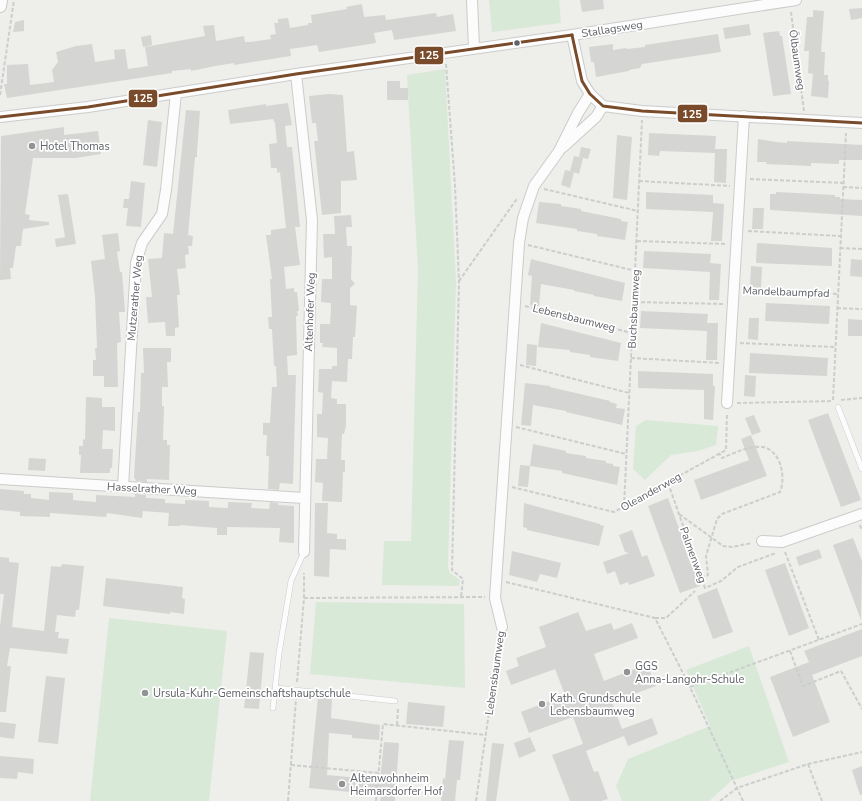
<svg xmlns="http://www.w3.org/2000/svg" width="862" height="801" font-family="'Nunito Sans',sans-serif">
  <rect width="100%" height="100%" fill="#eeeeea"/>
  <g fill="#d9e9d8">
    <polygon points="489,0 559,0 561,23 492,32"/>
    <polygon points="445,69 456,281 448,567 450,573 460,580 459,586 382,585 384,541 411,541 418,269 407,75"/>
    <polygon points="646,420 718,426 716,445 698,451 671,455 645,480 633,469 636,426"/>
    <polygon points="316,602 464,604 465,688 310,674"/>
    <polygon points="109,618 227,631 209,801 90,801"/>
    <polygon points="749,646 789,762 731,781 709,801 622,801 616,786 628,759 710,726 686,670"/>
  </g>
  <g fill="#d5d5d3">
    <polygon points="580,0 603,0 604,9 582,12"/>
    <polygon points="362,4 364,17 385,15 386,20 436,13 437,17 453,14 456,31 394,40 392,30 374,33 376,43 319,52 317,45 304,47 290,49 291,56 234,65 234,63 215,66 191,71 191,69 172,71 172,73 7,98 4,84 7,84 7,65 28,64 30,85 54,82 52,70 58,62 56,52 76,46 92,44 95,62 115,59 114,50 125,49 128,69 148,66 145,47 205,36 203,26 214,25 216,41 244,36 245,42 250,42 271,39 270,35 276,34 274,23 278,23 278,19 288,18 290,28 308,25 308,23 312,23 311,15 347,9 346,7"/>
    <polygon points="862,8 862,18 851,20 849,9"/>
    <polygon points="813,10 824,11 821,52 825,52 824,75 828,75 828,81 829,81 828,98 811,96 813,74 808,73 809,51 804,51 807,17 813,17"/>
    <polygon points="24,20 24,31 13,32 15,22"/>
    <polygon points="749,24 751,35 725,39 723,28"/>
    <polygon points="779,31 780,36 782,36 791,94 773,96 763,33"/>
    <polygon points="718,34 721,52 642,64 640,68 629,70 629,71 596,77 594,62 591,62 589,47 613,44 613,50 626,48 627,49 645,47 645,45"/>
    <polygon points="151,35 152,45 143,47 141,37"/>
    <polygon points="387,81 400,81 400,88 408,88 408,100 387,100"/>
    <polygon points="329,94 343,95 347,152 354,151 357,180 341,181 341,213 322,215 314,141 318,141 316,123 312,123 309,96"/>
    <polygon points="288,103 292,125 285,126 287,147 292,147 300,227 295,227 300,265 284,267 286,289 294,288 294,292 297,292 299,311 297,311 298,316 296,316 297,355 287,356 288,375 296,375 293,484 280,483 279,490 268,489 269,456 266,456 267,435 263,435 263,423 270,423 272,387 277,387 276,366 274,366 272,329 269,329 268,317 272,317 270,279 272,279 266,235 271,235 271,230 286,228 280,172 277,173 277,168 271,168 269,144 277,143 275,123 273,119 230,124 228,110 266,104 266,106"/>
    <polygon points="186,110 200,111 197,152 197,157 195,157 188,235 193,236 192,246 188,246 189,254 185,255 186,268 177,269 180,295 177,295 179,327 175,328 175,336 166,336 165,322 148,323 146,297 152,297 148,259 162,258 164,233 173,234"/>
    <polygon points="148,120 162,122 157,167 143,165"/>
    <polygon points="64,127 64,135 98,131 101,154 76,158 33,158 25,214 30,215 29,220 49,222 49,225 23,229 21,246 16,246 13,268 10,268 11,279 0,280 1,136"/>
    <polygon points="649,133 716,136 715,149 727,149 726,183 714,182 715,153 660,151 659,156 648,155"/>
    <polygon points="617,135 632,137 627,200 613,198"/>
    <polygon points="758,139 777,142 787,143 787,141 862,145 862,160 839,160 839,164 811,163 811,166 766,164 767,162 757,162"/>
    <polygon points="581,147 591,149 588,159 579,157"/>
    <polygon points="574,156 583,158 579,174 570,171"/>
    <polygon points="565,170 574,172 570,188 561,185"/>
    <polygon points="131,181 145,183 141,227 126,226 128,208 123,208 124,199 129,199"/>
    <polygon points="646,192 713,195 713,203 724,204 722,241 711,241 713,212 646,209"/>
    <polygon points="776,192 835,195 835,197 840,197 840,199 862,200 862,216 770,210 770,194 776,194"/>
    <polygon points="68,194 76,244 56,247 55,239 65,237 58,195"/>
    <polygon points="539,202 561,204 561,206 581,209 581,211 621,219 621,221 628,222 625,240 597,236 597,234 577,231 577,229 536,223"/>
    <polygon points="753,208 764,208 763,229 752,229"/>
    <polygon points="351,215 352,227 346,227 347,246 352,246 351,279 355,284 350,288 350,305 357,306 355,337 353,337 352,359 348,359 347,382 332,381 331,398 337,399 337,404 346,404 346,426 344,434 342,434 341,460 345,460 345,472 343,472 342,502 322,501 323,483 315,482 316,459 327,459 328,438 317,437 317,414 322,414 323,393 318,392 319,369 332,369 332,366 337,366 337,348 322,347 323,343 320,343 320,324 330,324 331,307 331,303 321,302 322,279 332,279 332,257 324,258 323,234 335,234 334,216"/>
    <polygon points="118,233 120,251 117,252 120,272 122,272 125,312 119,312 121,342 117,343 118,387 104,387 104,376 93,376 93,360 96,360 95,348 97,348 95,296 91,261 105,259 102,235"/>
    <polygon points="757,243 832,248 832,266 756,263"/>
    <polygon points="644,251 711,254 710,263 721,264 719,300 709,300 710,272 643,268"/>
    <polygon points="531,259 625,283 622,301 594,296 594,295 574,291 574,290 541,284 539,306 530,305 532,276 528,275"/>
    <polygon points="851,259 862,260 862,277 850,276"/>
    <polygon points="751,266 762,267 761,289 750,288"/>
    <polygon points="766,303 830,306 829,324 765,321"/>
    <polygon points="641,311 708,314 707,323 718,323 717,360 706,360 707,331 640,328"/>
    <polygon points="749,318 759,318 758,340 748,339"/>
    <polygon points="848,319 862,320 862,336 848,336"/>
    <polygon points="541,323 621,343 618,361 590,357 590,355 570,352 570,350 538,347"/>
    <polygon points="527,344 537,345 536,366 526,365"/>
    <polygon points="143,348 171,348 171,362 167,362 168,387 162,387 162,406 164,406 163,440 167,440 167,445 170,445 169,480 147,479 147,482 136,481 134,477 138,412 140,412 141,373 144,373"/>
    <polygon points="750,353 828,358 827,376 749,373"/>
    <polygon points="638,371 713,374 713,386 715,386 713,420 704,419 704,390 638,388"/>
    <polygon points="745,375 756,376 755,397 744,396"/>
    <polygon points="525,383 550,386 550,387 610,401 610,402 617,404 616,408 625,409 622,425 566,412 566,411 533,405 531,426 521,425"/>
    <polygon points="86,397 102,398 102,407 115,407 115,431 103,430 102,449 113,449 112,468 110,468 110,473 80,473 81,455 79,455 79,446 83,446 83,439 85,440"/>
    <polygon points="828,413 861,500 841,507 808,420"/>
    <polygon points="754,415 761,432 752,435 745,418"/>
    <polygon points="751,435 767,476 701,500 694,480 749,460 741,439"/>
    <polygon points="533,444 566,451 566,453 586,456 586,458 606,461 606,463 613,464 613,466 620,467 617,485 562,473 562,471 530,466"/>
    <polygon points="29,458 46,459 45,471 28,470"/>
    <polygon points="520,465 530,466 528,487 518,486"/>
    <polygon points="0,489 24,491 24,494 31,494 31,498 49,500 49,492 73,493 73,500 84,501 96,502 96,495 135,497 135,494 146,495 146,498 165,499 165,503 185,504 185,500 209,501 209,507 228,508 228,502 252,503 251,508 269,509 270,502 278,503 278,505 294,506 294,543 279,542 280,528 227,527 227,535 217,535 217,528 180,525 180,526 168,526 169,513 143,511 142,518 107,513 106,517 50,513 50,517 20,516 20,512 0,510"/>
    <polygon points="668,498 700,586 680,593 648,506"/>
    <polygon points="315,503 328,503 327,533 337,534 337,539 346,539 346,550 330,549 329,577 314,576"/>
    <polygon points="524,503 600,524 600,525 604,526 599,546 527,530 527,528 523,527"/>
    <polygon points="632,530 642,557 647,555 655,576 629,585 628,582 620,585 615,571 607,574 603,562 629,553 625,552 619,535"/>
    <polygon points="853,538 862,561 861,620 833,545"/>
    <polygon points="819,549 822,558 799,566 796,557"/>
    <polygon points="512,551 561,563 557,578 540,574 537,582 509,575"/>
    <polygon points="0,557 9,558 9,562 19,563 12,627 44,631 51,566 61,567 62,564 84,566 79,610 76,610 75,617 57,615 55,632 59,632 58,638 69,639 67,654 10,648 7,666 11,666 6,712 0,712 0,626 4,594 0,594"/>
    <polygon points="785,563 809,628 789,636 765,570"/>
    <polygon points="106,578 183,587 182,598 185,599 184,614 170,612 170,614 103,606"/>
    <polygon points="717,588 733,632 713,639 697,596"/>
    <polygon points="578,612 586,631 611,623 614,630 632,623 638,638 594,654 604,681 647,664 656,686 612,702 622,729 652,718 658,734 628,746 624,736 586,751 594,772 598,771 608,799 601,801 570,801 552,755 583,744 573,717 529,733 521,712 565,695 555,669 511,685 506,671 519,666 516,658 546,647 539,627"/>
    <polygon points="862,629 862,656 812,675 830,722 793,737 770,677 809,662 804,651"/>
    <polygon points="250,652 264,653 259,709 244,708"/>
    <polygon points="46,676 65,678 58,744 38,742"/>
    <polygon points="318,697 332,699 331,718 380,725 379,740 352,738 352,735 329,733 327,775 380,780 384,742 399,743 395,801 380,801 381,795 309,788"/>
    <polygon points="408,702 445,706 443,727 406,724"/>
    <polygon points="0,722 16,724 14,739 0,737"/>
    <polygon points="530,737 536,751 519,758 514,743"/>
    <polygon points="449,740 464,741 460,780 457,780 455,801 441,801 443,778 445,779"/>
    <polygon points="492,743 504,744 496,801 486,801"/>
    <polygon points="0,756 34,759 33,774 18,772 17,779 0,778"/>
    <polygon points="862,766 862,795 860,795 852,770"/>
  </g>
  <g fill="none" stroke-linecap="round" stroke-linejoin="round">
    <defs>
      <g id="service">
        <polyline points="838,407 862,469"/>
        <polyline points="276,688 395,701"/>
        <polyline points="273,708 279,653 291,581 304,552"/>
      </g>
      <g id="minor">
        <polyline points="472,0 474,48"/>
        <polyline points="572,35 582,81 590,94 603,106 642,111 862,123"/>
        <polyline points="296,74 312,220 304,552"/>
        <polyline points="0,117 88,107 296,74 572,35 796,0"/>
        <polyline points="563,147 596,117 603,106"/>
        <polyline points="727,403 744,116"/>
        <polyline points="0,479 304,498"/>
        <polyline points="123,487 136,263 142,243 162,214 166,190 176,93"/>
        <polyline points="762,541 782,542 862,514"/>
        <polyline points="502,627 495,598 519,243 523,218 534,186 559,151 578,113 590,94"/>
      </g>
      <polyline id="tertiary" points="0,6 1,0"/>
    </defs>
    <use href="#service" stroke="#cbcccb" stroke-width="6"/>
    <use href="#minor" stroke="#cbcccb" stroke-width="12"/>
    <use href="#tertiary" stroke="#cbcccb" stroke-width="14"/>
    <g stroke="#cacfcd" stroke-width="2" stroke-dasharray="4 2" stroke-linecap="butt">
      <polyline points="791,12 804,111"/>
      <polyline points="446,64 455,186 459,282 452,570 463,579 461,597"/>
      <polyline points="0,95 14,0"/>
      <polyline points="750,179 843,183"/>
      <polyline points="639,181 730,186"/>
      <polyline points="843,187 862,188"/>
      <polyline points="544,189 638,211"/>
      <polyline points="748,231 840,236"/>
      <polyline points="637,241 727,244"/>
      <polyline points="528,245 636,271"/>
      <polyline points="840,248 862,249"/>
      <polyline points="459,281 516,200 519,199"/>
      <polyline points="743,290 838,294"/>
      <polyline points="635,302 723,304"/>
      <polyline points="525,306 632,333"/>
      <polyline points="837,308 862,309"/>
      <polyline points="740,343 835,347"/>
      <polyline points="631,358 720,363"/>
      <polyline points="520,365 629,393"/>
      <polyline points="833,400 846,133"/>
      <polyline points="841,400 862,398"/>
      <polyline points="737,403 833,401"/>
      <polyline points="516,427 626,454"/>
      <polyline points="668,483 705,588 721,581 738,567 776,553"/>
      <polyline points="512,487 614,512 726,450 727,413"/>
      <polyline points="624,507 642,120"/>
      <polyline points="679,514 723,546 732,547 752,543"/>
      <polyline points="860,525 862,531"/>
      <polyline points="785,552 819,640"/>
      <path d="M 701,578 L 708,575 L 706,556 L 717,519 L 722,514 L 780,492 C 787,475 779,443 755,447 C 744,448 732,454 722,458 L 719,453"/>
      <polyline points="506,582 655,618 690,687"/>
      <polyline points="304,598 485,597"/>
      <polyline points="655,618 666,618 695,591"/>
      <polyline points="790,651 803,686 841,671 862,709"/>
      <polyline points="297,682 304,598 304,573"/>
      <polyline points="397,725 398,709"/>
      <polyline points="808,764 822,801"/>
      <polyline points="291,765 379,773"/>
      <polyline points="288,801 296,699"/>
      <polyline points="376,801 383,724 486,735"/>
      <polyline points="476,801 500,638"/>
      <polyline points="720,801 737,788 808,764 862,752"/>
      <polyline points="743,801 690,687 862,624"/>
    </g>
    <use href="#service" stroke="#fcfcfc" stroke-width="5"/>
    <use href="#minor" stroke="#fcfcfc" stroke-width="10"/>
    <use href="#tertiary" stroke="#fcfcfc" stroke-width="12"/>
    <defs>
      <g id="bus-1">
        <polyline points="572,35 582,81 590,94 603,106 642,111 862,123"/>
        <polyline points="0,117 88,107 296,74 572,35"/>
      </g>
    </defs>
    <use href="#bus-1" stroke="#fff" stroke-width="6"/>
    <use href="#bus-1" stroke="#7a4b2a" stroke-width="3"/>
  </g>
  <circle fill="#5f6267" stroke="#fff" stroke-width="1.5" cx="517" cy="43" r="3.5"/>
  <g fill="#919395" stroke="#fff" stroke-width="1.5">
    <circle cx="32" cy="146" r="4"/>
    <circle cx="627" cy="672" r="4"/>
    <circle cx="145" cy="693" r="4"/>
    <circle cx="542" cy="704" r="4"/>
    <circle cx="342" cy="784" r="4"/>
  </g>
  <g text-anchor="middle" dominant-baseline="central" stroke-width="3.5" stroke-linejoin="round" paint-order="stroke">
    <g font-size="11" fill="#5f6267" stroke="#fff">
      <text transform="translate(612 29) rotate(-9)">Stallagsweg</text>
      <text transform="translate(797 60) rotate(82)">Ölbaumweg</text>
      <text transform="translate(786 292) rotate(2)">Mandelbaumpfad</text>
      <text transform="translate(135 298) rotate(-85)">Mutzerather Weg</text>
      <text transform="translate(634 309) rotate(-87)">Buchsbaumweg</text>
      <text transform="translate(310 312) rotate(-88)">Altenhofer Weg</text>
      <text transform="translate(574 318) rotate(14)">Lebensbaumweg</text>
      <text transform="translate(152 489) rotate(3)">Hasselrather Weg</text>
      <text transform="translate(651 492) rotate(-29)">Oleanderweg</text>
      <text transform="translate(693 555) rotate(70)">Palmenweg</text>
      <text transform="translate(495 673) rotate(-82)">Lebensbaumweg</text>
    </g>
    <g font-size="11" fill="#5f6267" stroke="#fff" text-anchor="start">
      <text x="40" y="146">Hotel Thomas</text>
      <text x="635" y="666">GGS<tspan x="635" dy="13">Anna-Langohr-Schule</tspan></text>
      <text x="153" y="693">Ursula-Kuhr-Gemeinschaftshauptschule</text>
      <text x="550" y="698">Kath. Grundschule<tspan x="550" dy="13">Lebensbaumweg</tspan></text>
      <text x="350" y="778">Altenwohnheim<tspan x="350" dy="13">Heimarsdorfer Hof</tspan></text>
    </g>
  </g>
  <g stroke="#fff" stroke-width="1.5">
    <rect x="414" y="46" width="30" height="19" rx="4" fill="#7a4b2a"/>
    <rect x="128" y="89" width="30" height="19" rx="4" fill="#7a4b2a"/>
    <rect x="677" y="104" width="31" height="19" rx="4" fill="#7a4b2a"/>
  </g>
  <g font-size="11" text-anchor="middle" font-weight="bold" fill="#fff">
    <text x="429" y="59">125</text>
    <text x="143" y="102">125</text>
    <text x="692" y="118">125</text>
  </g>
</svg>
